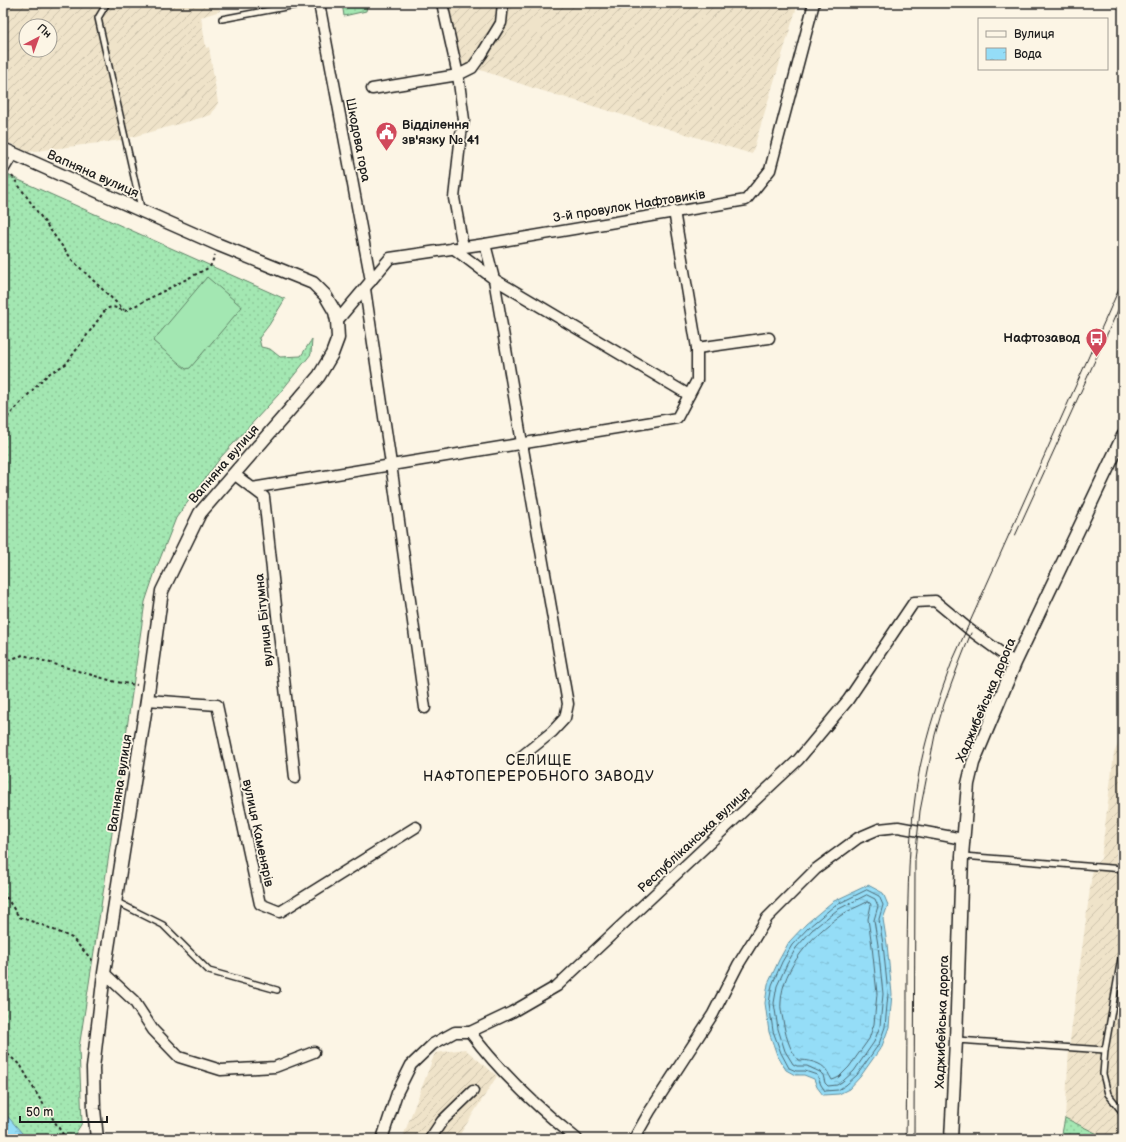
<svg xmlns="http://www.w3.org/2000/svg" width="1126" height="1142" font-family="'Balsamiq Sans',sans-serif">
  <defs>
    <pattern id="industrial-furrows" width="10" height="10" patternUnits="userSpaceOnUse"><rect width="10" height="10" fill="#efe3c9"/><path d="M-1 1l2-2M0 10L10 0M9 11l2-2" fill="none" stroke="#ccc2ac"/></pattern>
    <pattern id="grass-dots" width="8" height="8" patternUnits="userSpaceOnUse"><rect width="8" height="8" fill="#a3e7b2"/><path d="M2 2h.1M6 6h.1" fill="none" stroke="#8cc698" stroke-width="1.8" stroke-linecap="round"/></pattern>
    <pattern id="water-ripples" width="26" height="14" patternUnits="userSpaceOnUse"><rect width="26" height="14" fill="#95ddf7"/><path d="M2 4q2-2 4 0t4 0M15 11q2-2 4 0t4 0" fill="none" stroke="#80bdd3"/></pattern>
  </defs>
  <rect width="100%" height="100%" fill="#fcf5e5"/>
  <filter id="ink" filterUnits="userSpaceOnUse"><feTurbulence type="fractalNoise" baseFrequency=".025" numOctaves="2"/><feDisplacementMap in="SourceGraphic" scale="8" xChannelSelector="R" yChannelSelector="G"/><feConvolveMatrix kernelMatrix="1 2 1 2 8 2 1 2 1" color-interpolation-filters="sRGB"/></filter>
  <g filter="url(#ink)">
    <g fill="url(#industrial-furrows)" fill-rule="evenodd">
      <path d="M 3,3 L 218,3 L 220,11 L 201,17 L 206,48 L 209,47 L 218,103 L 211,115 L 125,139 L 114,141 L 28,152 L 3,140 ZM 26,26 L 50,26 L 50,50 L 26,50 Z"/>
      <polygon points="442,3 798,3 752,154 530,87 454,61"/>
      <polygon points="1123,734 1123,1139 1108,1139 1065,1118 1069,1048 1093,866 1101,859 1114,753"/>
      <polygon points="465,1049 497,1076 457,1139 402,1139 435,1053"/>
    </g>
    <g fill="url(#grass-dots)" stroke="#608267">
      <polygon points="342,3 369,3 367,6 366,11 344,16"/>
      <polygon points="3,173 285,299 269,325 259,338 261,347 270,349 280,357 301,356 312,339 311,354 279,394 221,457 176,518 156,569 145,602 108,861 79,1048 82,1123 72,1139 3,1139"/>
      <polygon points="1065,1118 1108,1139 1061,1139"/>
    </g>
    <polygon fill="#a3e7b2" stroke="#608267" points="207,277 242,307 190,368 186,369 153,341"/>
    <g fill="url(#water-ripples)" stroke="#65909f">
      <polygon points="868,885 883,893 888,905 883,919 887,944 892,994 889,1027 882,1046 860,1077 849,1089 839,1094 823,1095 817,1087 814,1079 804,1075 795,1075 786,1070 777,1055 769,1032 765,1003 768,984 779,960 789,942 806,924 832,902"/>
      <polygon points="3,1111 22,1133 23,1139 3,1139"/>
    </g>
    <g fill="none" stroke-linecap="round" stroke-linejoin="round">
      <g stroke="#4c6974" stroke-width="1">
        <polygon points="867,890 879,896 883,905 879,919 883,944 888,994 885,1027 879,1044 857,1075 846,1085 838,1090 825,1091 821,1085 817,1075 805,1071 796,1071 789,1068 781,1053 773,1031 769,1003 772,985 782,962 792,945 809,927 834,906"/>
        <polygon points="867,895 875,899 878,906 874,920 878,945 883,994 880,1026 874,1042 854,1071 843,1081 837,1085 828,1086 825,1083 823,1075 820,1072 807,1066 797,1066 793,1064 785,1051 778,1029 774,1003 777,986 787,964 796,948 812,930 837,910"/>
        <path d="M 867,902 L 870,903 L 871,905 L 868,919 L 872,946 L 877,994 L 874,1024 L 869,1039 L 849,1067 L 839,1077 L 835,1079 L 832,1080 C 830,1077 829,1074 827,1071 C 822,1062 807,1060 798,1060 C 789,1049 785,1033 783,1020 C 782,1014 780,1008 781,1002 C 782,968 813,934 840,916 C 848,910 858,907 867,902 Z"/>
      </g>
      <defs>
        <g id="service">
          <polyline points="107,3 98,18 141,208"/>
          <polyline points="222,19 307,3"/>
          <polyline points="3,175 15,155"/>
          <polyline points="963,856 1123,869"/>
          <polyline points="115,901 163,925 209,971 277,990"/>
          <polyline points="1123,947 1105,1050 1103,1074 1108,1094 1123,1113"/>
          <polyline points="957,1040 1105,1050"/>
        </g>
        <g id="minor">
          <polyline points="319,3 371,281"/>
          <polyline points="442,3 458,75 464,120 461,134 454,198 463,247"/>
          <polyline points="372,89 458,75 472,68 482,54 501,23 503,3"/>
          <polyline points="485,244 494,279 522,443 568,704 565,718 552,732 522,756"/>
          <polyline points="453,248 494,279 689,395"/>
          <polyline points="365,289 391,464 425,708"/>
          <polyline points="337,321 390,258 485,244 746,200 770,170 814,3"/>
          <polyline points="697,348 769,338"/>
          <polyline points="234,474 264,497 295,778"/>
          <polyline points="252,488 677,418 697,380 697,348 674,211"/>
          <polyline points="147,700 217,705 260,904 280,912 416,827"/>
          <polyline points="104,973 134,1001 153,1030 179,1057 221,1070 275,1067 314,1052"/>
          <path d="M 470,1032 C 500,1072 538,1108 577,1139"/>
          <polyline points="382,1139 397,1093 411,1065 433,1044 455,1032 470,1032 512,1012 557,986 798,760 848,700 914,602 935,601 970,630 1015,663"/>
          <polyline points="430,1139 442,1121 473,1091"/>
          <polyline points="634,1139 650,1111 713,1014 738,965 767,918 816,869 858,838 879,829 898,827 963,839"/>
        </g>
        <g id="tertiary">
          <polyline points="3,149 142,211 219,245 313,283 325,295 335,312 337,321 338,338 332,354 319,376 200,513 162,591 147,700 104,973 93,1068 94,1109 97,1139"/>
          <polyline points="951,1139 956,1040 962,856 968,784 973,763 1015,663 1123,436"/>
        </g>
      </defs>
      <use href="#service" stroke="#1c1c1c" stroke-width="8"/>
      <use href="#minor" stroke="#1c1c1c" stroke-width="13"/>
      <use href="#tertiary" stroke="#1c1c1c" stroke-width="15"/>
      <g stroke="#1c1c1c" stroke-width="2" stroke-dasharray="3 3" stroke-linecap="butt">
        <polyline points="12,176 46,224 73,261 124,310"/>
        <path d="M 3,422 L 39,383 L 50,373 L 66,364 L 106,309 C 114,305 117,309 125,311 L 210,267 L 215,255"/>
        <polyline points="3,662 23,655 116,682 137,685"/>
        <polyline points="3,892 19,917 45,926 72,938 94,962"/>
        <polyline points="3,1050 21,1066 38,1096 66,1139"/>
      </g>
      <use href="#service" stroke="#fcf5e5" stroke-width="5"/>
      <use href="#minor" stroke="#fcf5e5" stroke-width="10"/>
      <use href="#tertiary" stroke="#fcf5e5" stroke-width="12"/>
      <g stroke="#1c1c1c" stroke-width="1">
        <polyline points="1015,536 1123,299"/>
        <path d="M 906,1139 C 907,1077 907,1016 907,954 C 908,891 908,828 920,767 C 928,730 939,697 952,662 L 1123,280"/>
        <polyline points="914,1139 915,860 920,811 935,735 944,704 958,666 971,633"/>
      </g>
    </g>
  </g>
  <defs>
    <symbol id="civic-pin" viewBox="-11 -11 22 30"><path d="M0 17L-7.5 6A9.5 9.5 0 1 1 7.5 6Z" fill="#d1495b" stroke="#fcf5e5"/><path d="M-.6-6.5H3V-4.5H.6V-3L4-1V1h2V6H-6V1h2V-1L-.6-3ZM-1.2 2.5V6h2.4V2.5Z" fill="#fff"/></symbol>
    <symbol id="bus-pin" viewBox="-11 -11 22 30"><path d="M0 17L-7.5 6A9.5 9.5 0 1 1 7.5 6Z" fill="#d1495b" stroke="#fcf5e5"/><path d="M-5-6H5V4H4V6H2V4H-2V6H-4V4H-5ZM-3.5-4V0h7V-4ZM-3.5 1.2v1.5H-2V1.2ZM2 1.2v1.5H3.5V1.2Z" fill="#fff"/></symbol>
  </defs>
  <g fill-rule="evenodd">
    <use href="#civic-pin" x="374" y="120" width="25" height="34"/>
    <use href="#bus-pin" x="1084" y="326" width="25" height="34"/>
  </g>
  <g text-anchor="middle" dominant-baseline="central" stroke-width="3.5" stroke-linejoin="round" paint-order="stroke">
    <g font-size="13" font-weight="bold" fill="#1c1c1c" stroke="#fcf5e5" text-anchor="start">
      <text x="402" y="125">Відділення<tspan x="402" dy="15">зв'язку № 41</tspan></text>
      <text x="1080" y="338" text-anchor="end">Нафтозавод</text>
    </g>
    <g font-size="13" fill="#1c1c1c" stroke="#fcf5e5">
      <text transform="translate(358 140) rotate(79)">Шкодова гора</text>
      <text transform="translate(93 174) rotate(24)">Вапняна вулиця</text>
      <text transform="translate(629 206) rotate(-9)">3-й провулок Нафтовиків</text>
      <text transform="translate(224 464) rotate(-49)">Вапняна вулиця</text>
      <text transform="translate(264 620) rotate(-96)">вулиця Бітумна</text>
      <text transform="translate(986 700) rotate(-67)">Хаджибейська дорога</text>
      <text transform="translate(120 783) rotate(-81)">Вапняна вулиця</text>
      <text transform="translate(258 833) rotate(78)">вулиця Каменярів</text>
      <text transform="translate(694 840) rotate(-43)">Республіканська вулиця</text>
      <text transform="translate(942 1022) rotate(-88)">Хаджибейська дорога</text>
    </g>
    <g font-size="14" letter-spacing="1" fill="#1c1c1c" stroke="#fcf5e5">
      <text x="539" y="760">СЕЛИЩЕ<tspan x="539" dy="16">НАФТОПЕРЕРОБНОГО ЗАВОДУ</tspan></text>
    </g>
  </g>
  <rect width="1126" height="1142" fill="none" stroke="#fcf5e5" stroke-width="16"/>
  <rect x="8" y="8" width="1110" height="1126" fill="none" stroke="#1c1c1c" stroke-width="1.5" filter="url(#ink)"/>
  <rect x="978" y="18" width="130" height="52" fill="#fcf5e5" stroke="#a29e95"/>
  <rect x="986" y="31" width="20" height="6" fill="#fcf5e5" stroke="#a29e95"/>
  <text x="1014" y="38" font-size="12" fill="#1c1c1c">Вулиця</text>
  <rect x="986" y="48" width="20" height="12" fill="url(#water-ripples)" stroke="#a29e95"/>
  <text x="1014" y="58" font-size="12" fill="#1c1c1c">Вода</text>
  <g transform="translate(38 38) rotate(41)"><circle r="19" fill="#fcf5e5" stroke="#a29e95"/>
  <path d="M0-3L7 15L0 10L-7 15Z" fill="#d1495b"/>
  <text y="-6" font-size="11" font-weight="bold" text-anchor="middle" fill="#1c1c1c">Пн</text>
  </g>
  <path d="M20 1116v6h87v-6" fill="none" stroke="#1c1c1c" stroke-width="2"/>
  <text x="26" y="1116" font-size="12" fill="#1c1c1c" stroke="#fcf5e5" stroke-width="3" paint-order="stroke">50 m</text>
</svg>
